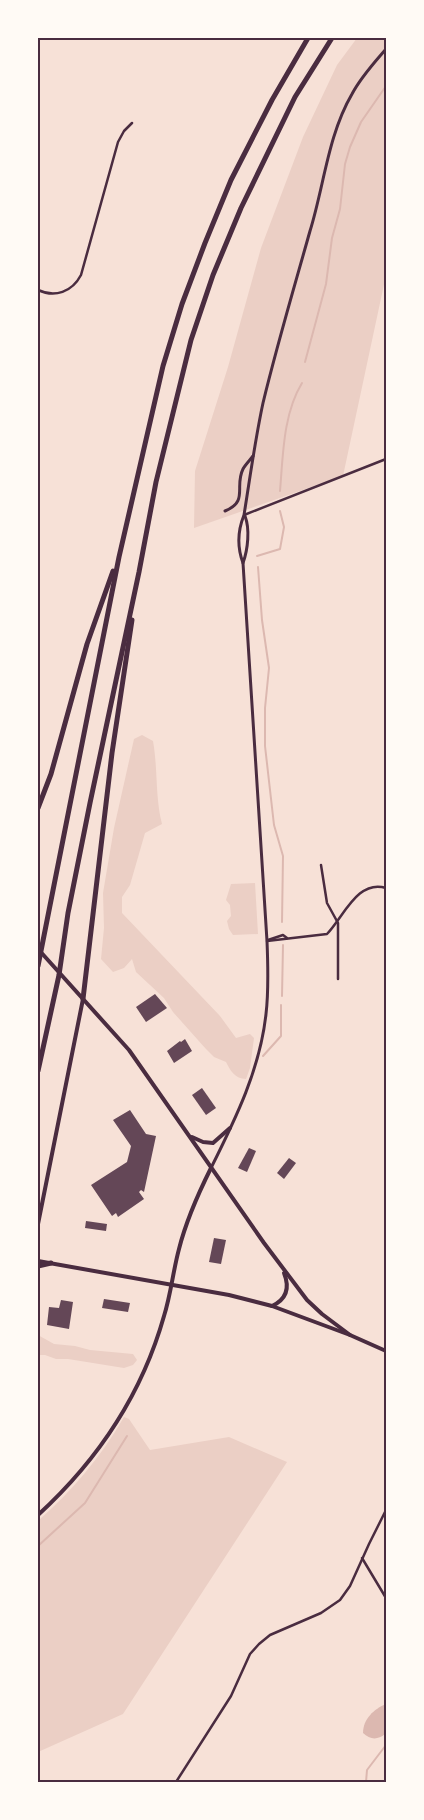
<svg xmlns="http://www.w3.org/2000/svg" width="424" height="1820" font-family="'IBM Plex Sans',sans-serif">
  <rect width="100%" height="100%" fill="#f7e1d7"/>
  <g fill="#ebcfc5">
    <polygon points="357,38 386,38 386,275 343,476 194,528 195,471 228,367 261,248 303,137 337,65"/>
    <path d="M 142,735 L 153,741 C 158,769 155,797 162,824 L 145,833 L 130,885 L 122,897 L 122,913 L 220,1016 L 236,1038 L 250,1034 L 254,1038 L 250,1068 L 246,1079 C 235,1079 230,1070 226,1062 L 214,1057 L 206,1049 L 173,1012 L 164,998 L 136,972 L 132,959 L 124,968 L 113,972 L 101,959 L 104,928 L 103,893 L 114,828 L 134,739 Z"/>
    <polygon points="255,883 258,934 233,935 229,929 227,921 231,916 230,905 226,900 231,884"/>
    <polygon points="38,1335 54,1344 75,1346 90,1350 133,1354 137,1360 133,1365 124,1368 68,1359 56,1359 45,1355 38,1355"/>
    <path d="M 124,1417 L 129,1419 L 150,1450 L 229,1437 L 287,1462 L 123,1714 L 38,1752 L 38,1521 C 72,1491 101,1457 124,1417 Z"/>
  </g>
  <path fill="#dcb8b0" d="M 386,1704 L 385,1734 C 378,1740 370,1740 363,1733 C 363,1719 374,1709 386,1704 Z"/>
  <g fill="none" stroke-linecap="round" stroke-linejoin="round">
    <g stroke="#dcb8b0" stroke-width="2">
      <polyline points="305,362 326,284 332,238 340,209 345,164 350,147 361,122 386,86"/>
      <path d="M 280,491 C 283,456 283,414 302,383"/>
      <polyline points="257,556 280,549 284,527 280,511"/>
      <polyline points="258,567 262,620 269,668 265,708 265,746 274,825 283,856 282,922"/>
      <polyline points="282,996 283,945"/>
      <polyline points="263,1056 281,1036 281,1005"/>
      <polyline points="38,1546 85,1503 127,1436"/>
      <polyline points="366,1782 367,1770 386,1745"/>
    </g>
  </g>
  <g fill="#644757">
    <polygon points="155,994 167,1008 146,1022 136,1007"/>
    <polygon points="185,1039 192,1051 174,1063 167,1051 180,1041 181,1042"/>
    <polygon points="202,1088 216,1108 206,1115 192,1095"/>
    <polygon points="130,1110 146,1134 156,1136 144,1192 141,1190 139,1192 144,1199 118,1217 116,1213 112,1216 91,1185 127,1162 131,1146 113,1120"/>
    <polygon points="249,1148 256,1151 247,1172 238,1168"/>
    <polygon points="289,1158 296,1163 284,1179 277,1173"/>
    <polygon points="86,1221 107,1224 106,1231 85,1228"/>
    <polygon points="214,1238 226,1240 221,1264 209,1262"/>
    <polygon points="104,1299 130,1303 128,1312 102,1308"/>
    <polygon points="61,1300 73,1302 69,1329 47,1325 49,1307 59,1308"/>
  </g>
  <g fill="none" stroke-linecap="round" stroke-linejoin="round">
    <g stroke="#4a2c40" stroke-width="2.5">
      <path d="M 38,290 C 55,298 72,292 81,275 L 118,142 L 124,131 L 132,123"/>
      <polyline points="244,515 386,459"/>
      <polyline points="321,865 327,903 338,923 338,979"/>
      <polyline points="268,940 283,935 287,938"/>
      <path d="M 267,941 L 327,934 C 344,916 358,879 386,888"/>
      <polyline points="362,1558 386,1598"/>
      <polyline points="176,1782 231,1696 250,1654 259,1644 270,1635 321,1613 340,1600 350,1586 369,1544 386,1510"/>
    </g>
    <g stroke="#4a2c40" stroke-width="3">
      <path d="M 225,511 C 249,501 234,487 243,469 C 245,465 250,460 253,456"/>
      <path d="M 243,563 C 248,549 250,529 245,516"/>
      <path d="M 211,1168 C 236,1118 260,1069 266,1014 C 269,989 268,965 267,941 L 243,563 C 237,547 238,530 244,515 C 250,478 255,440 263,403 C 277,345 294,288 310,231 C 324,186 328,135 352,94 C 361,77 374,63 386,49"/>
    </g>
    <g stroke="#4a2c40" stroke-width="4">
      <polyline points="38,949 129,1050 264,1243 307,1300 322,1314 350,1335"/>
      <polyline points="192,1137 203,1142 213,1143 230,1128"/>
      <polyline points="38,1224 83,999"/>
      <polyline points="38,1261 229,1295 272,1306 350,1335 386,1351"/>
      <path d="M 272,1306 C 287,1299 290,1288 284,1273"/>
      <path d="M 38,1515 C 97,1461 142,1394 164,1316 C 171,1294 173,1271 179,1249 C 186,1221 198,1194 211,1168"/>
    </g>
    <g stroke="#4a2c40" stroke-width="5">
      <polyline points="38,808 51,774 87,644 113,571"/>
      <polyline points="38,966 119,557 163,366 182,304 205,243 231,180 272,100 308,38"/>
      <polyline points="83,999 112,753 132,620"/>
      <polyline points="38,1071 59,975 68,913 90,803 139,572 156,482 191,340 213,275 241,208 295,97 332,38"/>
      <polyline points="38,1266 51,1263"/>
    </g>
  </g>
  <rect width="424" height="1820" fill="none" stroke="#fffaf5" stroke-width="78"/>
  <rect x="39" y="39" width="346" height="1742" fill="none" stroke="#4a2c40" stroke-width="2"/>
</svg>
